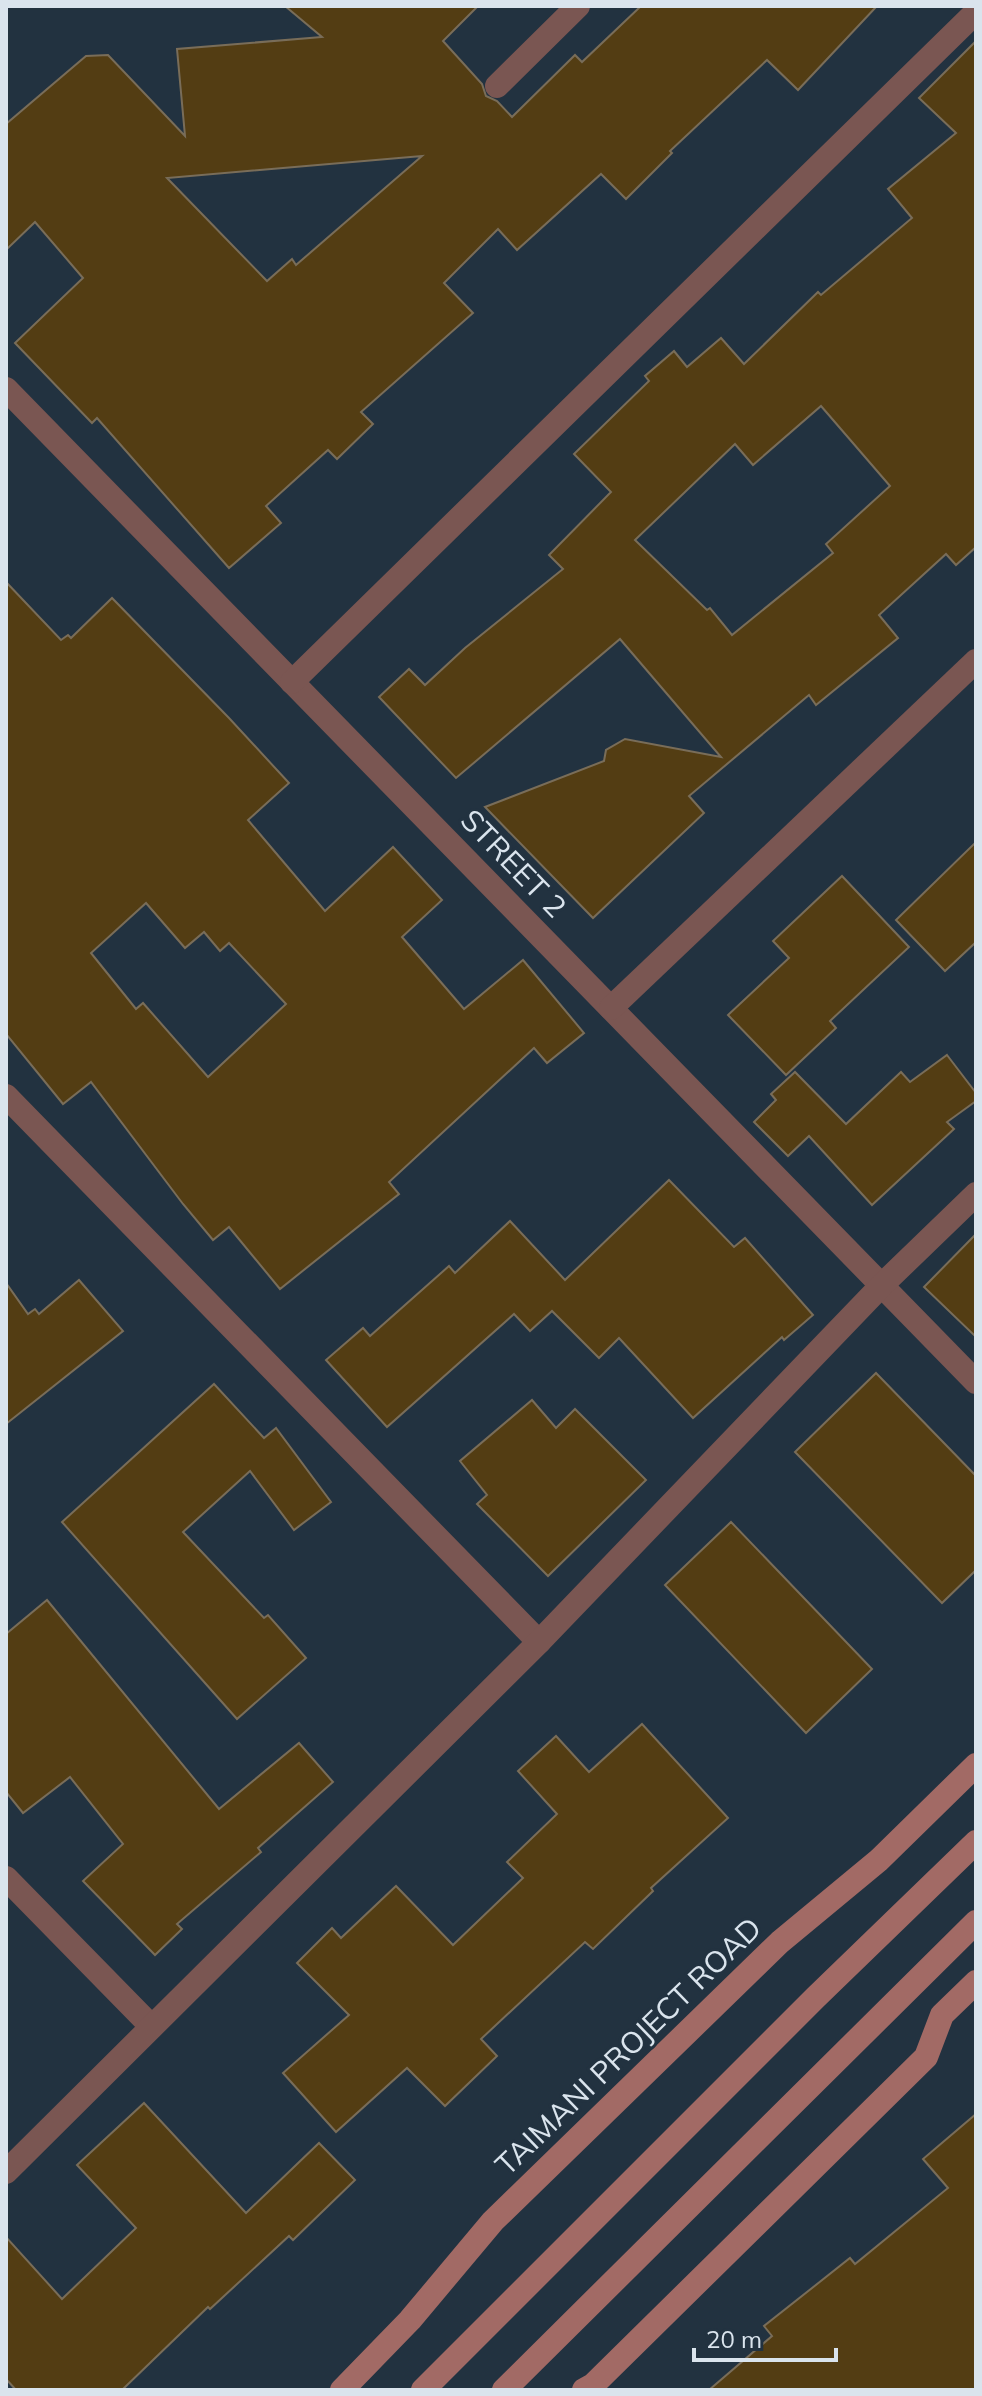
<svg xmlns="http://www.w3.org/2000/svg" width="982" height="2396" font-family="Mulish,sans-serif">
  <rect width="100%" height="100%" fill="#223240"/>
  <g fill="#533d13" stroke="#796d59" stroke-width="2" fill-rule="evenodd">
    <path d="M 285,6 L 478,6 L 443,41 L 482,84 L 486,96 L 497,101 L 512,117 L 575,55 L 582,62 L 641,6 L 877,6 L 798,90 L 767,60 L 670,151 L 672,153 L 626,199 L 601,174 L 517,250 L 498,229 L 444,283 L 473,313 L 361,412 L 373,424 L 337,459 L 328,450 L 266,506 L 281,523 L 229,568 L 97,418 L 92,423 L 15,343 L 83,278 L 35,222 L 6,250 L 6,124 L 86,56 L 108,55 L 185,136 L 177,49 L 322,37 ZM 422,156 L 296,265 L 292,259 L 267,281 L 167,178 Z"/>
    <path d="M 976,41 L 976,547 L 956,565 L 946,554 L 879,615 L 898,638 L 816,705 L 809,695 L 689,796 L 704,813 L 593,918 L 485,807 L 604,761 L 606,750 L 625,739 L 721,757 L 620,639 L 456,778 L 379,697 L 409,669 L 425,685 L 465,648 L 563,569 L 549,555 L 611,492 L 574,454 L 649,381 L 645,376 L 674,351 L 687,367 L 721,338 L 744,364 L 818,292 L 821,295 L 912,218 L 888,189 L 956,133 L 919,98 ZM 821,406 L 890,486 L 826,544 L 833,553 L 732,635 L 710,608 L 707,610 L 635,540 L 735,444 L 753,465 Z"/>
    <path d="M 6,582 L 61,640 L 68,635 L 71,638 L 112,598 L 229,718 L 289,783 L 248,820 L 325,911 L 393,847 L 442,900 L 402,937 L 464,1009 L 523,960 L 584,1033 L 547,1063 L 534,1048 L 389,1182 L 399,1194 L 280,1289 L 229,1227 L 213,1240 L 183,1204 L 91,1082 L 63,1104 L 6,1034 ZM 146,903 L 185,948 L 204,932 L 220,951 L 229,943 L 286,1004 L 208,1077 L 143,1003 L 136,1009 L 91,953 Z"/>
    <polygon points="976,842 976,942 945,971 896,920"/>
    <polygon points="842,876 909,947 830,1021 836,1028 786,1075 728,1015 789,958 773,941"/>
    <polygon points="947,1055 976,1093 976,1101 947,1122 954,1129 872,1205 809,1136 788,1156 754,1122 776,1100 771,1094 795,1072 846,1124 901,1072 910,1082"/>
    <polygon points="669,1180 734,1247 745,1238 813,1315 784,1340 782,1337 693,1418 619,1338 599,1358 552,1311 530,1331 514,1314 387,1427 326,1360 363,1328 370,1336 449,1266 455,1273 510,1221 565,1280"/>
    <polygon points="976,1234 976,1337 924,1287"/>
    <polygon points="79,1280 123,1331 6,1424 6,1283 28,1314 35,1309 39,1314"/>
    <polygon points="876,1373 976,1476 976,1570 942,1603 795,1452"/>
    <polygon points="214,1384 264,1438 276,1428 331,1502 294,1530 250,1471 183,1532 264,1618 268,1615 306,1658 237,1719 62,1522"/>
    <polygon points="532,1400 556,1428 575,1409 646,1480 548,1576 477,1504 487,1495 460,1461"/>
    <polygon points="731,1522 872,1669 806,1733 665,1585"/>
    <polygon points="47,1600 219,1809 299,1743 333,1782 258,1848 261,1852 177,1924 182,1929 155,1955 83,1881 123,1844 70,1777 23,1813 6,1792 6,1634"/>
    <polygon points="642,1724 728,1818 651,1888 653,1891 593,1949 585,1942 481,2039 497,2056 445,2106 407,2068 336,2132 283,2073 349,2015 297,1963 332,1928 341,1938 396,1886 453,1945 523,1878 507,1862 557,1814 518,1771 556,1736 589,1772"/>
    <polygon points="144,2103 246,2213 319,2143 355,2180 293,2240 289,2236 210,2309 208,2307 122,2390 16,2390 6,2379 6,2237 62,2299 136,2228 77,2165"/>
    <polygon points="976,2114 976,2390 709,2390 772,2336 764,2326 850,2258 855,2264 948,2188 923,2159"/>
  </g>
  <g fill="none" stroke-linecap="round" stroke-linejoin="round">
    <g stroke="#7a5652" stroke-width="24">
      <polyline points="497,86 578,6"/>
      <polyline points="6,389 976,1382"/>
      <polyline points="292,682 976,12"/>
      <polyline points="611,1008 976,661"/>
      <polyline points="6,1096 539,1642"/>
      <polyline points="6,1878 151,2026"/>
      <polyline points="6,2172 539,1642 882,1285 976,1194"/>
    </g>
    <g stroke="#a26a65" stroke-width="24">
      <polyline points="342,2390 410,2320 493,2221 780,1942 879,1860 976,1765"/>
      <polyline points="423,2390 816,1997 976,1842"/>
      <polyline points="504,2390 976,1922"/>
      <polyline points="584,2390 593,2385 926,2057 942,2015 976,1982"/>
    </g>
  </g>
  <g text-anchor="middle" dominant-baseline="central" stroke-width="6" stroke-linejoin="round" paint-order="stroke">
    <g font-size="30" fill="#dae4ed" stroke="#223240">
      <text transform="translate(514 863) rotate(46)">STREET 2</text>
      <text transform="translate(628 2046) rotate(-44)">TAIMANI PROJECT ROAD</text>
    </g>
  </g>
  <rect width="982" height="2396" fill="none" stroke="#dae4ed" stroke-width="16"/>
  <path d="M694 2348v12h142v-12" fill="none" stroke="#dae4ed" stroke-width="4"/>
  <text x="706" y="2348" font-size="24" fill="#dae4ed" stroke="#223240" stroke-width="6" paint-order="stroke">20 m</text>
</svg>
